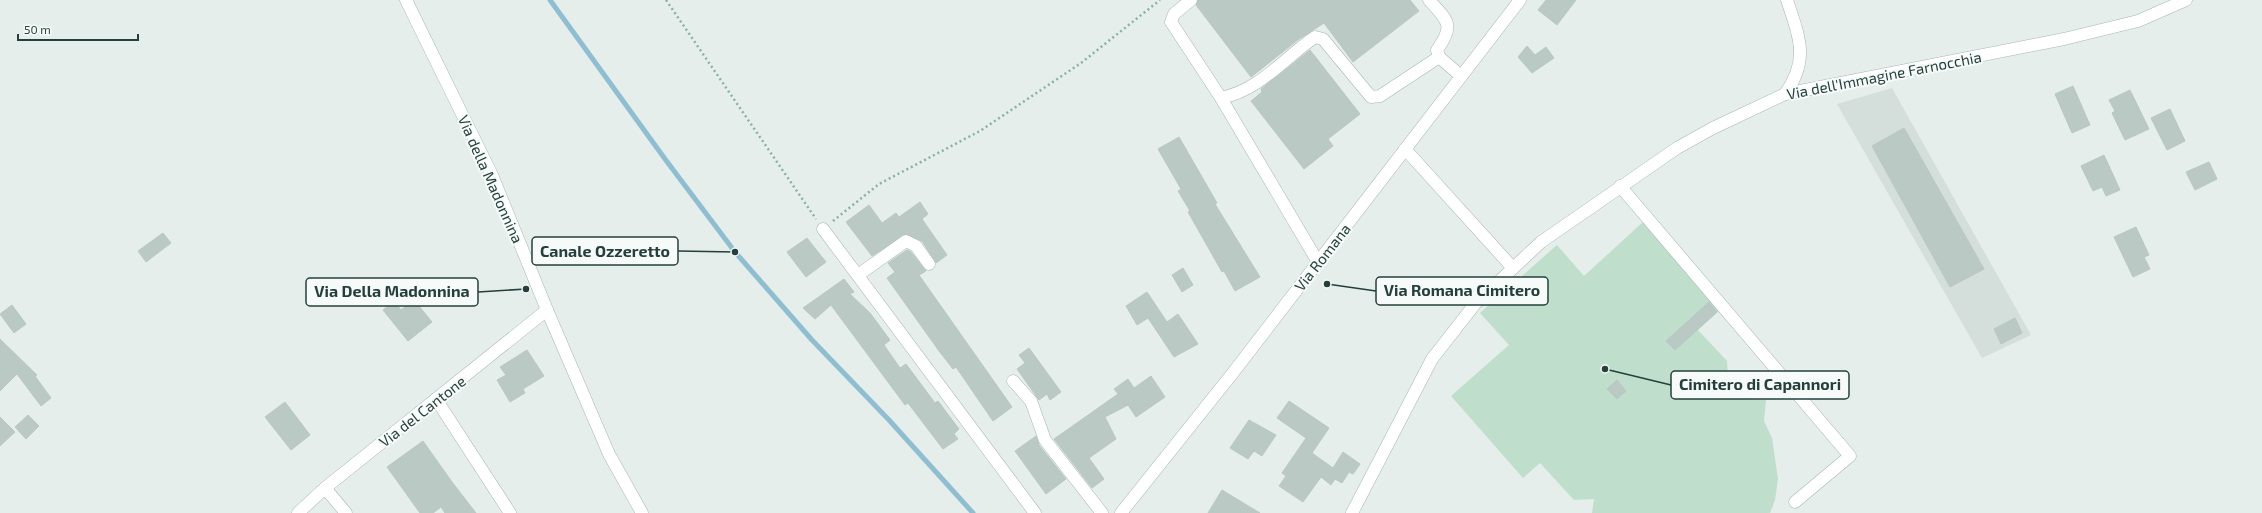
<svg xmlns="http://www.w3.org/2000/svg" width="2262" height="513" font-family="'Exo 2',sans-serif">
  <rect width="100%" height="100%" fill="#e5eeeb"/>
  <polygon fill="#d4dedb" points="1892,88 2031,335 1982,358 1837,104"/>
  <polygon fill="#bfdecc" points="1643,222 1720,310 1698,330 1727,361 1728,377 1750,380 1745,399 1766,400 1764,421 1772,438 1778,479 1775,500 1770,513 1592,513 1594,499 1574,500 1540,463 1523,478 1451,396 1509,345 1480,313 1557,245 1584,276"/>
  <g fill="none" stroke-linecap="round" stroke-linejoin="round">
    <polyline stroke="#90bed1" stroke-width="5" points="550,0 665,159 735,252 812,340 889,420 973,513"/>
  </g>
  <g fill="#bbc9c5" stroke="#b8c8c3">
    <polygon points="1198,0 1410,0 1419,11 1353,62 1324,23 1299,39 1251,77 1196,5"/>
    <polygon points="1546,0 1576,0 1557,25 1538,10"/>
    <polygon points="1527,46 1535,55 1546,47 1554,58 1532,73 1518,57"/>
    <polygon points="1310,50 1360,114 1328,139 1333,146 1304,169 1251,101 1262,92 1261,89"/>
    <polygon points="2073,86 2090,125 2072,133 2055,94"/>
    <polygon points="2130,90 2149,129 2125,140 2112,113 2115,111 2109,100"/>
    <polygon points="2170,109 2185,141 2167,150 2151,118"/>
    <polygon points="1904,128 1984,269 1950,287 1872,146"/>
    <polygon points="1179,137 1217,203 1215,204 1260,277 1235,291 1224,271 1222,272 1188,212 1190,211 1178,191 1181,189 1158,149"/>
    <polygon points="2104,155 2120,190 2106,196 2102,187 2093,191 2081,166"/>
    <polygon points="2209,162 2217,179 2195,190 2186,172"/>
    <polygon points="920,202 928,214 922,219 947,255 936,263 922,241 906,234 872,256 846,222 869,205 882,223 896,213 899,217"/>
    <polygon points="2136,227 2149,255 2144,257 2150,269 2133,277 2114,237"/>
    <polygon points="163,233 171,243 146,262 138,251"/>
    <polygon points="807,238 826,262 806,277 787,252"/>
    <polygon points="907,250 911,252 926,271 919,275 1012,407 993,421 956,367 953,369 939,351 887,278 895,272 888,263"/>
    <polygon points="1183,268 1193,285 1182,292 1172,275"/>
    <polygon points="844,279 854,292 850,294 870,313 890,340 884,345 900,368 906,364 935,403 938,401 959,429 954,434 958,439 943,449 908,403 905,405 831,305 815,319 803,308"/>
    <polygon points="1147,292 1167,322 1178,314 1198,344 1174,357 1148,318 1137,325 1126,306"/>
    <polygon points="414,300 432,322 408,341 383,310 394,301 401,310"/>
    <polygon points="1709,302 1717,312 1675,350 1666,341"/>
    <polygon points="12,305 26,324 14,333 0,314"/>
    <polygon points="2015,318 2022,333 2001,344 1994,329"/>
    <polygon points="0,339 37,375 35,376 51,398 41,406 17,374 0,391"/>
    <polygon points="1029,348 1061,392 1050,400 1047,394 1039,400 1017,369 1025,363 1019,355"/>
    <polygon points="527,350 544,376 523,389 525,393 510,402 497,380 506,375 500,367"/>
    <polygon points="1151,376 1165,397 1136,417 1128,405 1105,417 1116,439 1089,458 1104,479 1092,488 1054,439 1118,394 1114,389 1128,379 1134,388"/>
    <polygon points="1617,380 1626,391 1617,399 1607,389"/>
    <polygon points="1289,401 1329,428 1312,453 1333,468 1343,452 1360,464 1353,474 1349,472 1342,483 1335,479 1331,485 1321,477 1303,502 1279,486 1286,476 1282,473 1306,438 1277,418"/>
    <polygon points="285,402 310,435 291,450 265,417"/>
    <polygon points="28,415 39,426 26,439 15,427"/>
    <polygon points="0,417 15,432 0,446"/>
    <polygon points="1249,420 1276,435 1262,456 1254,451 1248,459 1230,448"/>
    <polygon points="1036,436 1039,445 1066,479 1046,494 1015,451"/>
    <polygon points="423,441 452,482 476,513 445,513 441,507 433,513 420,513 387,467"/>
    <polygon points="1222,490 1260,513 1208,513"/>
  </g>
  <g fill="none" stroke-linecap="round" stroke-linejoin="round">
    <defs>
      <g id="minor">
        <polyline points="406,0 492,175 547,310 609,454 642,513"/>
        <polyline points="1191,0 1174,14 1171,22 1221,98 1318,262"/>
        <path d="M 1429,0 C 1448,21 1455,25 1437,50 L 1439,57 L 1461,76"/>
        <path d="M 1785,94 C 1810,59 1799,37 1787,0"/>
        <path d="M 1221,98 C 1260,90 1284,58 1315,37 L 1323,39 L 1371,97 L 1380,96 L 1439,57"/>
        <polyline points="1405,149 1512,267"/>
        <polyline points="1620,186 1850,456 1795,502"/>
        <polyline points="823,229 1035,513"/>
        <polyline points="858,275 906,241 916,246 929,264"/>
        <polyline points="1013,381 1031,401 1045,440 1102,513"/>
        <polyline points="436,399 510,513"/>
        <polyline points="325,488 346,513"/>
        <polyline points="298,513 325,488 547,310"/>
        <polyline points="1121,513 1232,374 1520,0"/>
        <polyline points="1352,513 1432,359 1475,304 1541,242 1677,148 1713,128 1785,94 2064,39 2138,21 2186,0"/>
      </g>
    </defs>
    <use href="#minor" stroke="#a8b6b3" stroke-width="13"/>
    <g stroke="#87b1a9" stroke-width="2.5" stroke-dasharray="2 3" stroke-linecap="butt">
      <polyline points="666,0 816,219"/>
      <polyline points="833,221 879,184 980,131 1081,63 1160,0"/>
    </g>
    <use href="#minor" stroke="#fff" stroke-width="12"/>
  </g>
  <g text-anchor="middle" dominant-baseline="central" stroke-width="4" stroke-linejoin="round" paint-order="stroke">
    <g font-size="15" fill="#25403c" stroke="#f6faf9">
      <text transform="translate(1884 75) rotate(-11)">Via dell'Immagine Farnocchia</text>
      <text transform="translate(491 179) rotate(66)">Via della Madonnina</text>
      <text transform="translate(1322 257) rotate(-52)">Via Romana</text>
      <text transform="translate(422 411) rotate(-38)">Via del Cantone</text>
    </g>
  </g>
  <path fill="none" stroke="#25403c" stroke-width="1.5" d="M735 252L678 251M1327 284L1376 291M526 289L478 292M1605 369L1671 385"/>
  <g fill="#25403c" stroke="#f6faf9" stroke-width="1.5">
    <circle cx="735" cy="252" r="4"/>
    <circle cx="1327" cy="284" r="4"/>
    <circle cx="526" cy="289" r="4"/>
    <circle cx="1605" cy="369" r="4"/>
  </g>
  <g fill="#f6faf9" stroke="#25403c" stroke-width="1.5">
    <rect x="532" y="237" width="146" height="28" rx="4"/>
    <rect x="1376" y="277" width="172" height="28" rx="4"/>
    <rect x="306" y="278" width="172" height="28" rx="4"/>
    <rect x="1671" y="371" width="178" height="28" rx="4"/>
  </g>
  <g font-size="16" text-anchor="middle" font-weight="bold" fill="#25403c">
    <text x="605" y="257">Canale Ozzeretto</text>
    <text x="1462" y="296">Via Romana Cimitero</text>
    <text x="392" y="297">Via Della Madonnina</text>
    <text x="1760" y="390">Cimitero di Capannori</text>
  </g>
  <path d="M18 34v6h120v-6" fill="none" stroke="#25403c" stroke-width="2"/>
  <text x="24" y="34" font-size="12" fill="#25403c" stroke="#f6faf9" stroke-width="3" paint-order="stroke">50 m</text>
</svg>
